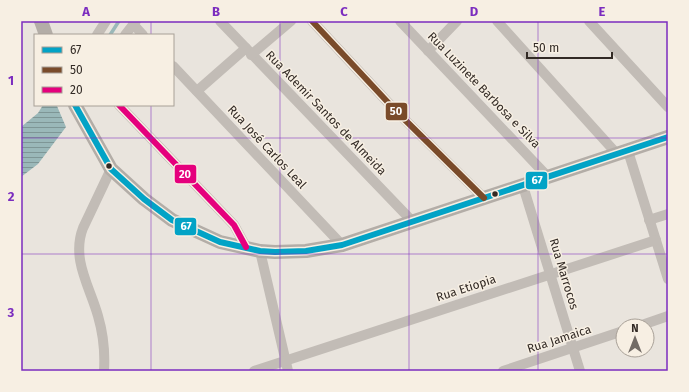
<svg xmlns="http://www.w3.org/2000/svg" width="689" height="392" font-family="'Fira Sans',sans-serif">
  <defs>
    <pattern id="water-rules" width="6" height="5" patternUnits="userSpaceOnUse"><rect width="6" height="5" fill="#9ab8b9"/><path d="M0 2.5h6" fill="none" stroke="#7e9696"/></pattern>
  </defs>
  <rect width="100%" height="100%" fill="#e9e4dd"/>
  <polygon fill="url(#water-rules)" points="43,105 57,106 66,127 38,164 21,177 21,127 38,113"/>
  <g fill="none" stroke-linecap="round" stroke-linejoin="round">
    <polyline stroke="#9ab8b9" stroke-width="3.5" points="110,35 119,21"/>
    <g stroke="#c2bcb6" stroke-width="10">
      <polyline points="220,21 413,222"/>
      <polyline points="312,21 396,111 484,198"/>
      <polyline points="400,21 548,177"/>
      <polyline points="497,21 617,154"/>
      <polyline points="589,21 668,107"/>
      <polyline points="133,24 143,35"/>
      <polyline points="97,35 106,21"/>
      <polyline points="125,35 136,21"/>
      <polyline points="428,51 457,21"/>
      <polyline points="251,55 291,21"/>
      <polyline points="173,66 342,245"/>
      <polyline points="197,91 246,48"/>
      <polyline points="119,105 234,225 246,247"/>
      <polyline points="628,151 668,279"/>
      <polyline points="523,186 580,371"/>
      <polyline points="649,220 668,214"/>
      <polyline points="260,251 288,371"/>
      <polyline points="639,326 668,316"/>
      <path d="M 104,371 C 105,354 103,333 98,316 C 90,287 71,259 83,228 L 111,169"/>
      <polyline points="254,371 656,240"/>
      <polyline points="503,371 623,331"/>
    </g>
    <g stroke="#b3ada7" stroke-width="14">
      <polyline points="41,21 46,35"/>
      <polyline points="75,105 111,169 144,199 172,220 220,242 260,251 275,252 306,251 342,245 668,137"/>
    </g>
    <defs>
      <polyline id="bus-1" points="75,105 111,169 144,199 172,220 220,242 260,251 275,252 306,251 342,245 668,137"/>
      <polyline id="bus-2" points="312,21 396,111 484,198"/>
      <polyline id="bus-3" points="119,105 234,225 246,247"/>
    </defs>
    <use href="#bus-1" stroke="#f7efe3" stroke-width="9"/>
    <use href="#bus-2" stroke="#f7efe3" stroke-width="9"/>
    <use href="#bus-3" stroke="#f7efe3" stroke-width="9"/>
    <use href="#bus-1" stroke="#02a3c6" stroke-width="6"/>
    <use href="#bus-2" stroke="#7a4b2a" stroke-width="6"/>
    <use href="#bus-3" stroke="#e5007d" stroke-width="6"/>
  </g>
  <path fill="none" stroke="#7b2cbf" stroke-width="1" stroke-opacity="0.55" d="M 151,21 L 151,35M 280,21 L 280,371M 409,21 L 409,371M 538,21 L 538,371M 151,105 L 151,371M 21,138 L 668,138M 21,254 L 668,254"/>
  <g fill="#322a25" stroke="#f7efe3" stroke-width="1.5">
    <circle cx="109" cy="166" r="3.5"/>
    <circle cx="495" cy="194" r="3.5"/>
  </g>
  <g text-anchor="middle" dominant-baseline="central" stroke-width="3" stroke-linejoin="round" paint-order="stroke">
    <g font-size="12" fill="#322a25" stroke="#f7efe3">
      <text transform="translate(484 90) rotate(46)">Rua Luzinete Barbosa e Silva</text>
      <text transform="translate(326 113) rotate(46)">Rua Ademir Santos de Almeida</text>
      <text transform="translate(267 147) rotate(47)">Rua José Carlos Leal</text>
      <text transform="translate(564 274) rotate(73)">Rua Marrocos</text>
      <text transform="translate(466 288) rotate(-18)">Rua Etiopia</text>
      <text transform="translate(559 339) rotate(-18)">Rua Jamaica</text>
    </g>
  </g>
  <g stroke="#f7efe3" stroke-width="1.5">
    <rect x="385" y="102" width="23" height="19" rx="4" fill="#7a4b2a"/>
    <rect x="174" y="164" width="23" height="20" rx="4" fill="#e5007d"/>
    <rect x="525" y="171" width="23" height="19" rx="4" fill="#02a3c6"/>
    <rect x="174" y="217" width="23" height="19" rx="4" fill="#02a3c6"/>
  </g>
  <g font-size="11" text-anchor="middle" font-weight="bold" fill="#fff">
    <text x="396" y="115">50</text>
    <text x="185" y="178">20</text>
    <text x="537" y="184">67</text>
    <text x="186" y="230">67</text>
  </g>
  <rect width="689" height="392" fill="none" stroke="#f7efe3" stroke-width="44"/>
  <rect x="34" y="34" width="140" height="72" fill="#f7efe3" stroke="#a8a097"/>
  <rect x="42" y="47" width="20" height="6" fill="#02a3c6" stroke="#a8a097"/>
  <text x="70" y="54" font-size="12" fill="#322a25">67</text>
  <rect x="42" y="67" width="20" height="6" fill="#7a4b2a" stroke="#a8a097"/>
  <text x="70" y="74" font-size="12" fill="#322a25">50</text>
  <rect x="42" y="87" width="20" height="6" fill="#e5007d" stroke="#a8a097"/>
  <text x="70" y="94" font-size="12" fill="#322a25">20</text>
  <g transform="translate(635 338)"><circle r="19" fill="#f7efe3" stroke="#a8a097"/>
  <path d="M0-3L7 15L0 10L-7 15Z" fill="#726b65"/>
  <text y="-6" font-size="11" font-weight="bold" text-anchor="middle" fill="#322a25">N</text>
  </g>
  <path d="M527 52v6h85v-6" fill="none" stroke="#322a25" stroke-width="2"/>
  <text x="533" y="52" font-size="12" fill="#322a25" stroke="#f7efe3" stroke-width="3" paint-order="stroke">50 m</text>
  <rect x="22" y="22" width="645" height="348" fill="none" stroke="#7b2cbf" stroke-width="1.5"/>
  <g font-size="13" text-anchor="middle" font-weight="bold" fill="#7b2cbf">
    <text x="86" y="16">A</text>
    <text x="216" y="16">B</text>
    <text x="344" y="16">C</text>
    <text x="474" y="16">D</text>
    <text x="602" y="16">E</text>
    <text x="11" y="85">1</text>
    <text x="11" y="201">2</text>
    <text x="11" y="317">3</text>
  </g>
</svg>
